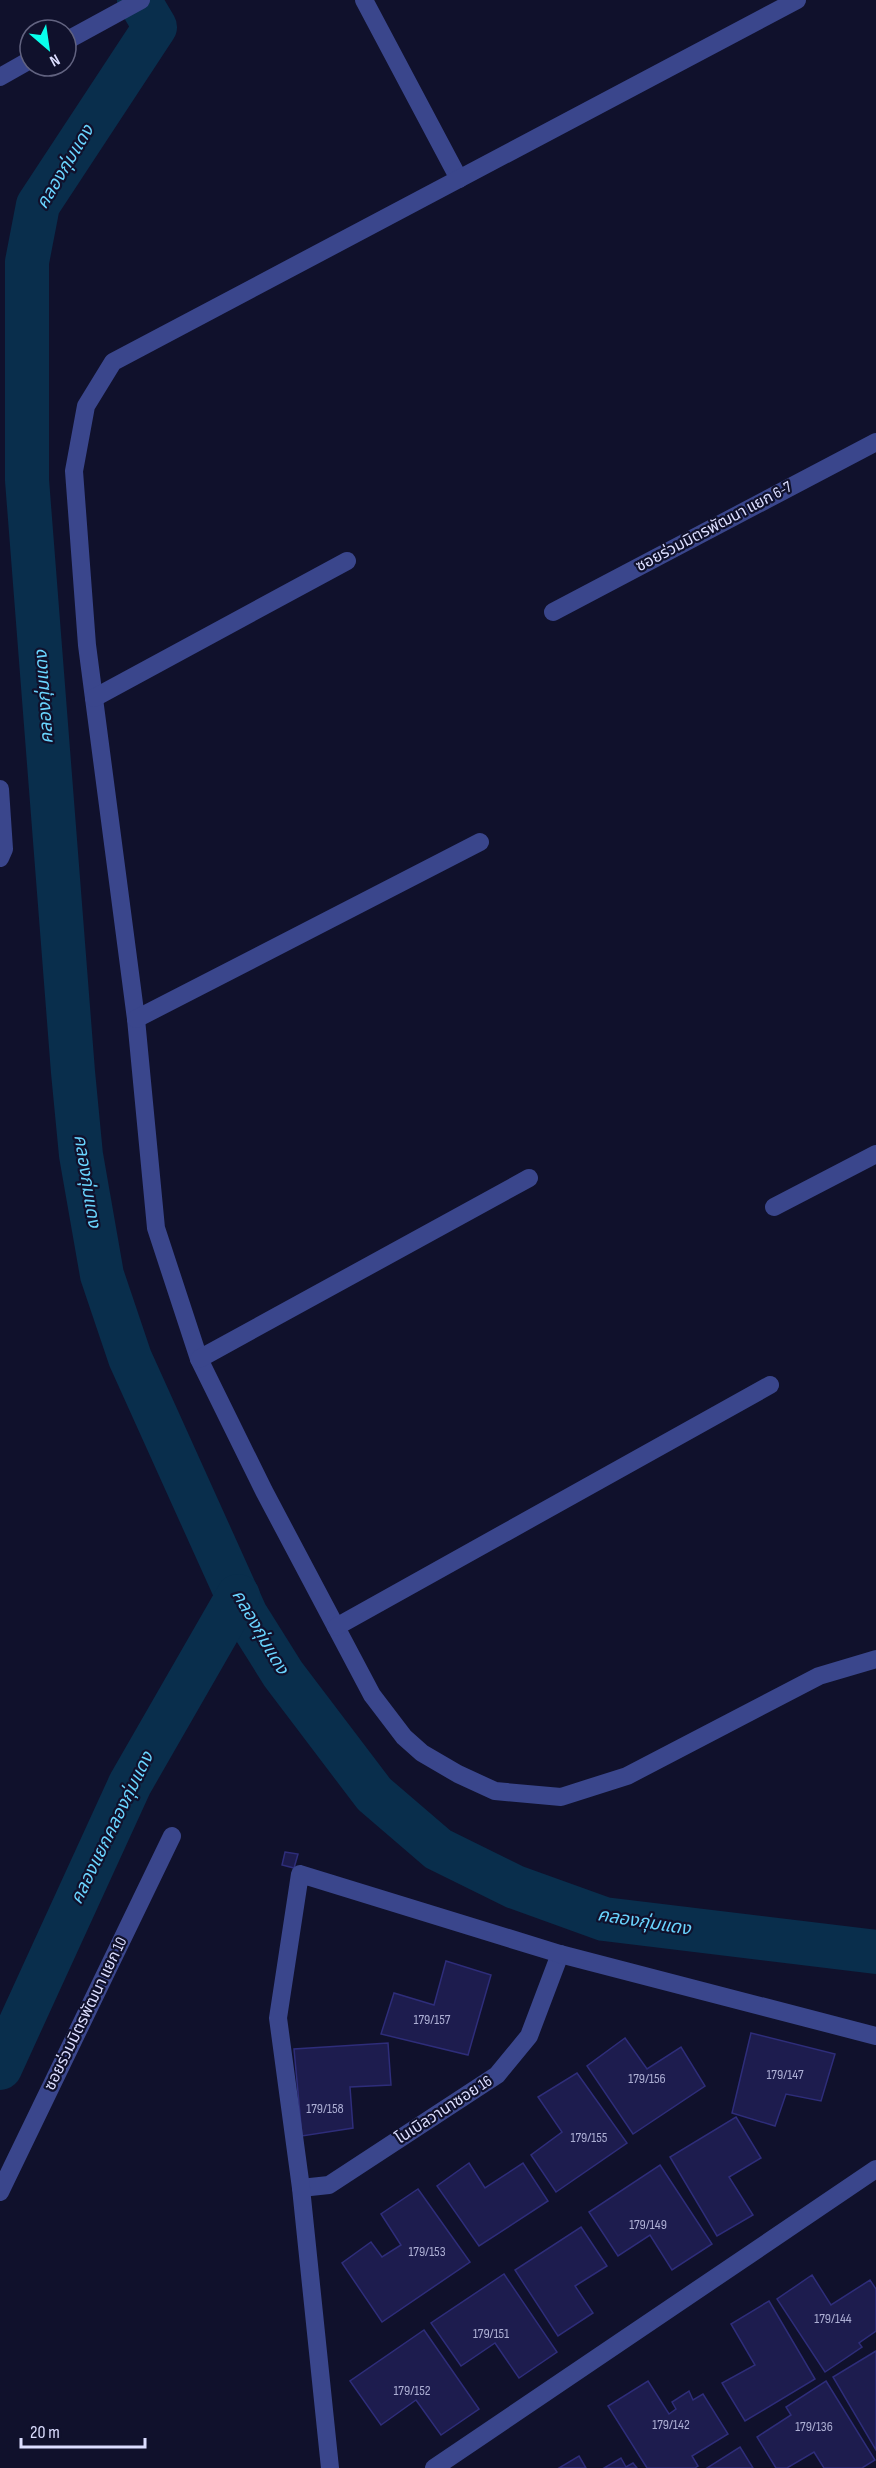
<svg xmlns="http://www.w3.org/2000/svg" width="876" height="2468" font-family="'Sofia Sans Condensed','Noto Sans Thai',sans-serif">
  <rect width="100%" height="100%" fill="#10112c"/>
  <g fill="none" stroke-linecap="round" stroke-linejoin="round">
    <g stroke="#092e4c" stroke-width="44">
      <polyline points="139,0 155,27 38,205 27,262 27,480 73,1072 81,1155 102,1275 130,1358 246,1615 283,1674 374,1794 438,1849 515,1887 604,1919 876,1952"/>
      <polyline points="0,2068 130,1784 238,1596"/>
    </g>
  </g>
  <g fill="#1d1c4e" stroke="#2e2d7a" stroke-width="1.5">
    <polygon points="285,1852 298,1854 294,1868 282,1865"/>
    <polygon points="446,1961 491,1975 468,2055 381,2034 394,1993 434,2005"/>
    <polygon points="751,2033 835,2054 821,2101 786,2094 775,2126 732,2113"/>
    <polygon points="625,2038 647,2069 681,2047 705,2086 633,2134 587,2066"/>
    <polygon points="388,2043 391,2085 350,2087 353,2128 302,2136 294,2049"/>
    <polygon points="577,2073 627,2143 556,2192 531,2155 562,2132 538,2097"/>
    <polygon points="736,2117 761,2158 729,2177 753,2215 717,2236 670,2157"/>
    <polygon points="469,2163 485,2188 523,2163 548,2201 479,2246 437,2186"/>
    <polygon points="660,2165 712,2244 672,2270 650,2235 618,2256 589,2212"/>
    <polygon points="418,2189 470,2262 382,2322 342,2263 371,2242 382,2257 401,2245 381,2214"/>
    <polygon points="581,2227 607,2266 575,2286 593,2313 558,2336 515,2270"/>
    <polygon points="504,2274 557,2352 519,2378 495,2343 461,2366 431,2323"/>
    <polygon points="812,2275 831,2305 870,2280 876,2289 876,2331 859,2343 862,2347 825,2372 777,2299"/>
    <polygon points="769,2301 815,2379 745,2421 722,2383 755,2365 731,2324"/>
    <polygon points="424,2330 479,2409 441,2435 416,2400 381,2425 350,2381"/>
    <polygon points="876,2351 876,2450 833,2377"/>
    <polygon points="648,2381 669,2414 676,2409 672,2402 689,2391 693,2400 703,2394 728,2434 692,2456 698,2466 695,2468 647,2468 608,2406"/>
    <polygon points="826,2381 875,2460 862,2468 824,2468 814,2452 787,2468 776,2468 757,2437 791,2415 786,2407"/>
    <polygon points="740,2447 753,2468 707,2468"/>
    <polygon points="579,2456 586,2468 559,2468"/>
    <polygon points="621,2458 626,2467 633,2463 637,2468 604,2468"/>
  </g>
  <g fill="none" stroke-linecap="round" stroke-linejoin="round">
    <g stroke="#3a468c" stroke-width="18">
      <polyline points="364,0 459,179"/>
      <polyline points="797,0 113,362 86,406 74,471 87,645 136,1019 156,1228 199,1359 264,1491 372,1695 404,1737 422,1753 458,1774 495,1791 561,1797 627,1776 819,1676 876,1659"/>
      <polyline points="66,41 141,0"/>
      <polyline points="0,77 30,60"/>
      <polyline points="553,612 876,442"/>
      <polyline points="94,698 347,561"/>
      <polyline points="0,789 4,849 0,858"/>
      <polyline points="136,1019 480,842"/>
      <polyline points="774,1207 876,1154"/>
      <polyline points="199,1359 529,1178"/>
      <polyline points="336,1627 770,1385"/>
      <polyline points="301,2188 329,2185 497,2075 529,2036 560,1954"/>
      <polyline points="0,2192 172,1836"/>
      <polyline points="330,2468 301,2188 278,2018 300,1874 560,1954 876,2036"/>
      <polyline points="434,2468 876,2169"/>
    </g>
  </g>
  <g text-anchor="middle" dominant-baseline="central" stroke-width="4.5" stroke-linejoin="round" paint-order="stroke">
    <g font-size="14" fill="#acaed3">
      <text x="432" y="2019">179/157</text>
      <text x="785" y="2074">179/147</text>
      <text x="647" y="2078">179/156</text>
      <text x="325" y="2108">179/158</text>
      <text x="589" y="2137">179/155</text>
      <text x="648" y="2224">179/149</text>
      <text x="427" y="2251">179/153</text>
      <text x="833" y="2318">179/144</text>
      <text x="491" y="2333">179/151</text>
      <text x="412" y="2390">179/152</text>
      <text x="671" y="2424">179/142</text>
      <text x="814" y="2426">179/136</text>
    </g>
    <g font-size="16" fill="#dcdeff" stroke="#10112c">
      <text transform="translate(714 527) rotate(-28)">ซอยร่วมมิตรพัฒนา แยก 6-7</text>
      <text transform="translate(86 2014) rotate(-64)">ซอยร่วมมิตรพัฒนา แยก 10</text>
      <text transform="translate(444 2110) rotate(-33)">โนเบิลวานาซอย 16</text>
    </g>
    <g font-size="18" font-style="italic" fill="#6ad5ff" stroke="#10112c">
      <text transform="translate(65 167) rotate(-59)">คลองกุ่มแดง</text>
      <text transform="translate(44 697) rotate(-94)">คลองกุ่มแดง</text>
      <text transform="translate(87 1181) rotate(81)">คลองกุ่มแดง</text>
      <text transform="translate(260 1632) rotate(60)">คลองกุ่มแดง</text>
      <text transform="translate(112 1828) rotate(-64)">คลองแยกคลองกุ่มแดง</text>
      <text transform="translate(644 1922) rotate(9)">คลองกุ่มแดง</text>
    </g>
  </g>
  <g transform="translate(48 48) rotate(151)"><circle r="28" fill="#10112c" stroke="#626380" stroke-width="1.5"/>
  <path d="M0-4.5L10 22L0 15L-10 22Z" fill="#08ffeb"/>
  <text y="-9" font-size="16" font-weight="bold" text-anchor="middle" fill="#dcdeff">N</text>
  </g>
  <path d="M21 2438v9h124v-9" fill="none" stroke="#dcdeff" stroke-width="3"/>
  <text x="30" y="2438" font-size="18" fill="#dcdeff" stroke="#10112c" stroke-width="4.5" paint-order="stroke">20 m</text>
</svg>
